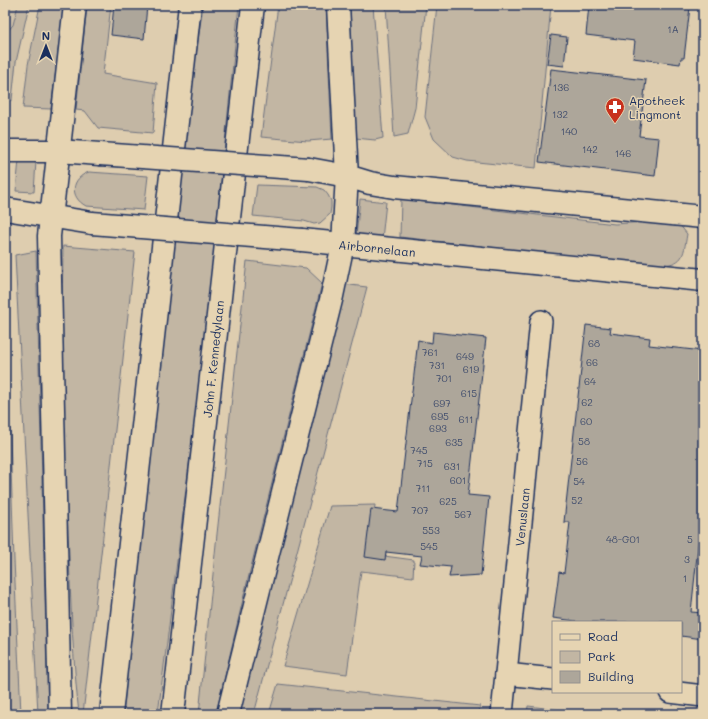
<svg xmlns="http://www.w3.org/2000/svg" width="708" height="719" font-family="Mali,sans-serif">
  <rect width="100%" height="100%" fill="#decdaf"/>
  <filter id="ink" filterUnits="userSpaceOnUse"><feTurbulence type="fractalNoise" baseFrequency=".025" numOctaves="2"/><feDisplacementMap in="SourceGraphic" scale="8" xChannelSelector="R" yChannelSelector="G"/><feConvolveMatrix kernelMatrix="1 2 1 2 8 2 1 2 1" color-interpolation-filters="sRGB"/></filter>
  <g filter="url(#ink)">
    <polygon fill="#cfc1a9" points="5,5 20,5 5,48"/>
    <g fill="#c2b6a3" stroke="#6e7280">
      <polygon points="18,5 29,5 16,62 12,100 5,100 5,34 13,25"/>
      <polygon points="40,5 64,5 51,109 23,108 28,65"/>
      <polygon points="87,5 111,5 103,74 157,83 153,133 98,128 85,111 76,110"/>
      <polygon points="203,5 239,5 206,328 158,714 123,714 135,600 189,105"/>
      <polygon points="278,5 326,5 332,139 308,141 261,137"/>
      <polygon points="350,5 373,5 383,138 375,140 355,138"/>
      <polygon points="386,5 426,5 415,108 408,134 394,137"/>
      <polygon points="437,5 551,5 536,168 467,161 453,157 434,139 425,117"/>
      <polygon points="19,160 36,161 34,192 16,191"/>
      <path d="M 89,172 L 148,176 L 144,210 L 86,206 C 69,197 71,178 89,172 Z"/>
      <polygon points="257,185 317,187 324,190 328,195 331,201 331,207 330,214 320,223 314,224 304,221 253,216"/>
      <polygon points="360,199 386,202 382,239 356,236"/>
      <path d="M 401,199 L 615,224 L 659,221 L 679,224 L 687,234 C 683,258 684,263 658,266 L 400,237 Z"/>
      <path d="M 63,246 L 135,252 L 83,714 L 79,714 C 73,661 71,608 69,554 C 64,452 61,349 63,246 Z"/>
      <polygon points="36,251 48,714 38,714 15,255"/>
      <polygon points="247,261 306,268 322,283 244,595 216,714 199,714 217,534"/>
      <polygon points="5,280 14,560 21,714 5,714"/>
      <polygon points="341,284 367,287 254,714 238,714"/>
      <polygon points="375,505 369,554 414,560 413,577 361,571 347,674 283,666 330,506"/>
      <polygon points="278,684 480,706 479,714 363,714 349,712 346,714 269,714"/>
      <polygon points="528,706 596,714 527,714"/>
    </g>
    <g fill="#ada69a" stroke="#1b2f5e">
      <polygon points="114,5 147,5 144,39 111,35"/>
      <polygon points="589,5 676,5 690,7 684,58 681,58 680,64 633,58 635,41 586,35"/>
      <polygon points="551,35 567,37 564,66 547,64"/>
      <polygon points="551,69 646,80 639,136 659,138 655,176 539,162"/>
      <polygon points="586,325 611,328 610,333 650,338 649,345 703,351 703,500 691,612 703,613 703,639 681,636 681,622 576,622 576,621 553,618 559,572 564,573 570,522 564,522"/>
      <polygon points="433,332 486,338 468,495 489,497 481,575 449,577 451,567 420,564 422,556 386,552 385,560 365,557 371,509 398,512 418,340 432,343"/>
    </g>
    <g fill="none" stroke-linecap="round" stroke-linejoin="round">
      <defs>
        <g id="street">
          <polyline points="506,674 553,679"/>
          <polyline points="670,692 703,696"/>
          <polyline points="502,714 541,321"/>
        </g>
        <g id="secondary">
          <polyline points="5,151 58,151 100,154"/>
          <polyline points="309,169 347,176 370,183 394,187 703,217"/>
          <polyline points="5,209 92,223"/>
          <polyline points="302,240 703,280"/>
        </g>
        <g id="primary">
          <polyline points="60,714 49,236 75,5"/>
          <polyline points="111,714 190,5"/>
          <polyline points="173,714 253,5"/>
          <polyline points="228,714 332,296 343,244 347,176 338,5"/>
        </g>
      </defs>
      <use href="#street" stroke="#1b2f5e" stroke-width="24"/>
      <use href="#secondary" stroke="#1b2f5e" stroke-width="25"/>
      <use href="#primary" stroke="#1b2f5e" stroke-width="25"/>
      <use href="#street" stroke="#e6d4b2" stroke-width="21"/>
      <use href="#secondary" stroke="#e6d4b2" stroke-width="22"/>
      <use href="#primary" stroke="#e6d4b2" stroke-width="22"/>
      <defs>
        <g id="secondary-bridge">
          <polyline points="100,154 309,169"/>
          <polyline points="92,223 302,240"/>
        </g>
      </defs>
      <use href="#secondary-bridge" stroke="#1b2f5e" stroke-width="25" stroke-linecap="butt"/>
      <use href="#secondary-bridge" stroke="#e6d4b2" stroke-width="22"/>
    </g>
  </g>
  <defs>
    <symbol id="pharmacy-pin" viewBox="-11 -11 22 30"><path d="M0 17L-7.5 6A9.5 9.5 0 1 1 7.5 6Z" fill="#c8321e" stroke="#e6d4b2"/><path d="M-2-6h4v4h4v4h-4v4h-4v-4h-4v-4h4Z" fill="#fff"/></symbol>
  </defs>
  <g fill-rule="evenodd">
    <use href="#pharmacy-pin" x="604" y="96" width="22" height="30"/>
  </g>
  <g text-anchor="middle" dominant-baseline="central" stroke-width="3" stroke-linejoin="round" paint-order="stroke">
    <g font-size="10" fill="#404d6d">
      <text x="673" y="29">1A</text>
      <text x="561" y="87">136</text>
      <text x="560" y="114">132</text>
      <text x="569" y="131">140</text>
      <text x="590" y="149">142</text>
      <text x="623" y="153">146</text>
      <text x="594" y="343">68</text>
      <text x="430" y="352">761</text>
      <text x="465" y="356">649</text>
      <text x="592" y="362">66</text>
      <text x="437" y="365">731</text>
      <text x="471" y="369">619</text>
      <text x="444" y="378">701</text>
      <text x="590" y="381">64</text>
      <text x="469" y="393">615</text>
      <text x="587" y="402">62</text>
      <text x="442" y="403">697</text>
      <text x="440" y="416">695</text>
      <text x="466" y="419">611</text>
      <text x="586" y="421">60</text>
      <text x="438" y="428">693</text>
      <text x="584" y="441">58</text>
      <text x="454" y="442">635</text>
      <text x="419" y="450">745</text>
      <text x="582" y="461">56</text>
      <text x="425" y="463">715</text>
      <text x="452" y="466">631</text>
      <text x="458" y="480">601</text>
      <text x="579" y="481">54</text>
      <text x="423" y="488">711</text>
      <text x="577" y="500">52</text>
      <text x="448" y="501">625</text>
      <text x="420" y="510">707</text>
      <text x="463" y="514">567</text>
      <text x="431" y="530">553</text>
      <text x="623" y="539">48-G01</text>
      <text x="690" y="539">5</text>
      <text x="429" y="546">545</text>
      <text x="687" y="559">3</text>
      <text x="685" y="578">1</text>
    </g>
    <g font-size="12" fill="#1b2f5e" stroke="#e6d4b2" text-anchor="start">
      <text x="629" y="100">Apotheek<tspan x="629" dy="14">Lingmont</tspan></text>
    </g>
    <g font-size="12" fill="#1b2f5e" stroke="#e6d4b2">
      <text transform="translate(377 248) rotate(6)">Airbornelaan</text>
      <text transform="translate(213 359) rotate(-84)">John F. Kennedylaan</text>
      <text transform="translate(522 517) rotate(-84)">Venuslaan</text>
    </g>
  </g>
  <rect width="708" height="719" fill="none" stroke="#e6d4b2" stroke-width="20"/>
  <rect x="10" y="10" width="688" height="699" fill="none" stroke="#1b2f5e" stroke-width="1.5" filter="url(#ink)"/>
  <rect x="552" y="621" width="130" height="72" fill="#e6d4b2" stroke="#959290"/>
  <rect x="560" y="634" width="20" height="6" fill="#e6d4b2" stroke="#959290"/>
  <text x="588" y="641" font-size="12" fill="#1b2f5e">Road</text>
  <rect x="560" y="651" width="20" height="12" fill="#c2b6a3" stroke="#959290"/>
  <text x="588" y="661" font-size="12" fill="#1b2f5e">Park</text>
  <rect x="560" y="671" width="20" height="12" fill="#ada69a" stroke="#959290"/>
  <text x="588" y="681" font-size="12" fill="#1b2f5e">Building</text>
  <g transform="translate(46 46)" stroke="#e6d4b2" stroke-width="3" paint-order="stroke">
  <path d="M0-3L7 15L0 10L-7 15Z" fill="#1b2f5e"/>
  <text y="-6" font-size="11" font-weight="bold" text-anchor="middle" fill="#1b2f5e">N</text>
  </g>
</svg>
